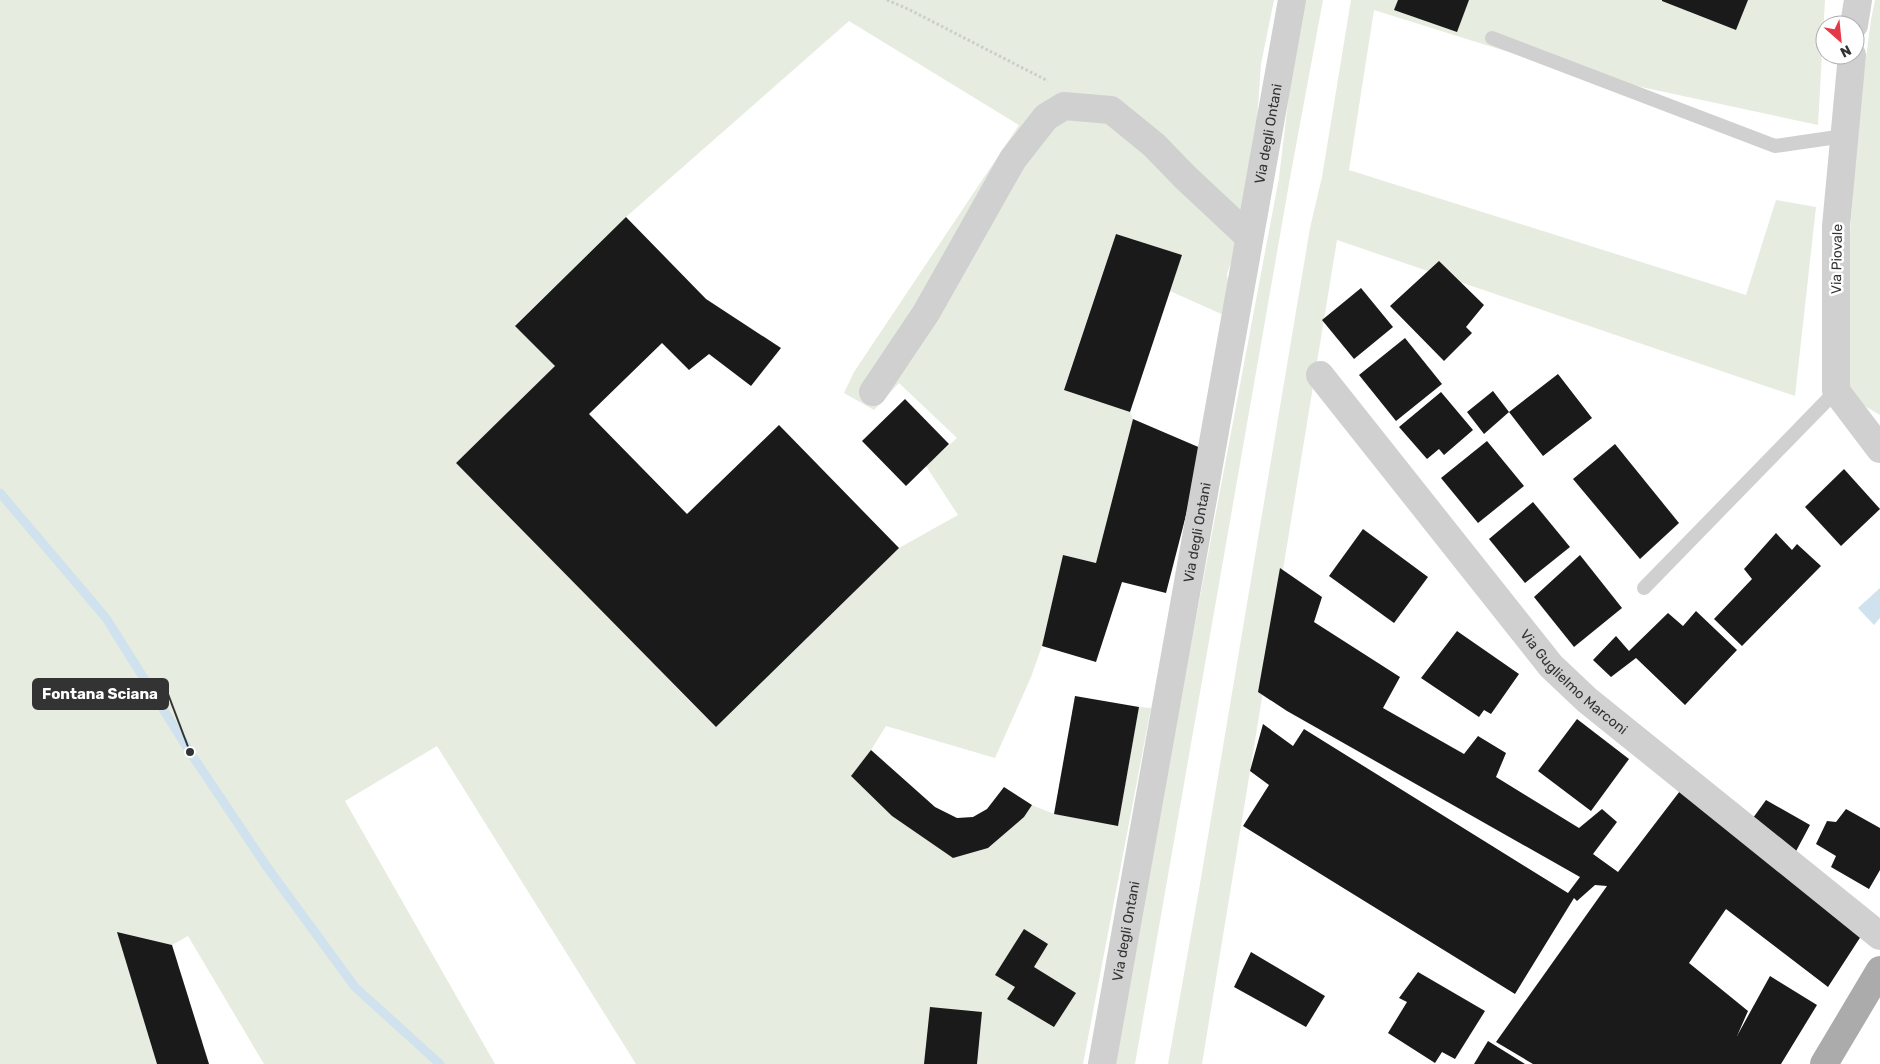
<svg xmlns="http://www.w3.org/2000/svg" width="1880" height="1064" font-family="Rubik,sans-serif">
  <rect width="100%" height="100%" fill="#fff"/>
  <g fill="#e6ecdf" fill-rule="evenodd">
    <path d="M 0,0 L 1274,0 L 1261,64 L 1254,163 L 1235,250 L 1227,274 L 1230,299 L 1228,317 L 1170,291 L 1182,255 L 1116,234 L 1064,389 L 1130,412 L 1133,419 L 1096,563 L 1063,555 L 1042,646 L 1031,677 L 995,758 L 886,726 L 871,750 L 851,776 L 892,816 L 953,858 L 988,848 L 1024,817 L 1032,805 L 1054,814 L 1118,825 L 1139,707 L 1151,708 L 1083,1064 L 636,1064 L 437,746 L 345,801 L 495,1064 L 264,1064 L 188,936 L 172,945 L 118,932 L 157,1064 L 0,1064 ZM 849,21 L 1019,125 L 854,372 L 844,393 L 874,410 L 899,383 L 957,438 L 926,466 L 958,515 L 899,548 L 716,727 L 456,463 L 555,366 L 515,325 L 626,217 Z"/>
    <polygon points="1303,0 1323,0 1290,178 1135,1064 1112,1064 1279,178 1289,94"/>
    <polygon points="1351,0 1825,0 1818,125 1599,78 1595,79 1374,10 1349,170 1746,295 1776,200 1816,207 1795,396 1337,240 1202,1064 1168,1064 1200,884 1310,228 1322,177"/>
    <polygon points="1875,0 1880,0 1880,415 1839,391 1858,118 1871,20"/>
  </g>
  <polygon fill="#cfe2ee" points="1880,588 1880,618 1874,625 1858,608"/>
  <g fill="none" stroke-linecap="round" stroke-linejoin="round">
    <polyline stroke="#cfe2ee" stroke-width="9" points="0,493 106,618 190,752 267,867 355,987 440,1064"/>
  </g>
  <g fill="#1a1a1a">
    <polygon points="1398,0 1469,0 1457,32 1394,10"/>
    <polygon points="1662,0 1748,0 1736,30 1662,1"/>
    <polygon points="626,217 706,299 781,348 751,386 709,354 689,370 662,343 589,414 687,514 779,425 899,548 716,727 456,463 555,366 515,326"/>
    <polygon points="1116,234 1182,255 1130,412 1064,390"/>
    <polygon points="1439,261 1484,305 1466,327 1472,333 1444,361 1390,306"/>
    <polygon points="1361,288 1393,327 1354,359 1322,320"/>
    <polygon points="1405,338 1442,384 1396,421 1359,375"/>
    <polygon points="1558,374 1592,418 1543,456 1509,412 1484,434 1467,412 1493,391 1509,412"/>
    <polygon points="1441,392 1473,430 1444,455 1439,449 1427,459 1399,427"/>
    <polygon points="905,399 949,444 906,486 862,441"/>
    <polygon points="1133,419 1203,449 1166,593 1122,582 1096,662 1042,646 1063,555 1096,563"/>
    <polygon points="1487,441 1524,486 1478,523 1441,478"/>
    <polygon points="1615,444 1679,523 1640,559 1573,479"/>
    <polygon points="1844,469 1880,509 1841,546 1805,507"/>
    <polygon points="1533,502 1570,547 1525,583 1489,539"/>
    <polygon points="1363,529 1428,577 1394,623 1329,576"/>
    <polygon points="1776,533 1792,550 1797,544 1821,566 1742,646 1714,619 1752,579 1744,569"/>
    <polygon points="1580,555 1622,608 1574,647 1534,597"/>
    <polygon points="1280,568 1322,597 1314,622 1400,677 1383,708 1464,754 1478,736 1506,753 1496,777 1579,828 1602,809 1617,822 1593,854 1618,872 1683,787 1865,930 1828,987 1726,909 1689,963 1748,1011 1737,1036 1770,976 1817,1005 1781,1064 1533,1064 1496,1042 1607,886 1595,885 1577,901 1574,898 1515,994 1243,826 1269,785 1250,771 1263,724 1293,746 1304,729 1568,893 1580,877 1287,711 1258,692"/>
    <polygon points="1696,611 1737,650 1685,705 1636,658 1611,677 1593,660 1616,636 1629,651 1668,613 1683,626"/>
    <polygon points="1457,631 1519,674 1491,714 1484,710 1479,717 1421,678"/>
    <polygon points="1075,696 1139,707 1118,826 1054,814"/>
    <polygon points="1577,719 1629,759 1591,811 1538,771"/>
    <polygon points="871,750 935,807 957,818 973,817 987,809 1004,787 1032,805 1024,817 988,848 953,858 892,816 851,776"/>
    <polygon points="1766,800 1810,825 1794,855 1753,818"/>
    <polygon points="1846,809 1880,828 1880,870 1869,889 1831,867 1836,856 1816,844 1827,821 1836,822"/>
    <polygon points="1024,929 1048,944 1034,967 1076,993 1054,1027 1007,999 1015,987 995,975"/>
    <polygon points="117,932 172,945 209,1064 157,1064"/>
    <polygon points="1251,952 1325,996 1306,1027 1234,987"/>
    <polygon points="1418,972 1485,1011 1455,1059 1442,1052 1435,1063 1388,1033 1407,1002 1399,998"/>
    <polygon points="930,1007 982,1012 977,1064 924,1064"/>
    <polygon points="1488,1041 1525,1064 1474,1064"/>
  </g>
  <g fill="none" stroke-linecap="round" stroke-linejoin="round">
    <polyline stroke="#cdcdcd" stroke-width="3" stroke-dasharray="2.5 2.5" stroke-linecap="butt" points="887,0 910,10 1048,81"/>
    <g stroke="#d0d0d0" stroke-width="14">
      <polyline points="1492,38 1775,146 1844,136"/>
      <polyline points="1644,588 1836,391"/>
    </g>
    <g stroke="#d0d0d0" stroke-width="28">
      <polyline points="1854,25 1858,0"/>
      <polyline points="1852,55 1836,226 1836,391 1880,449"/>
      <path id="s1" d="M 1320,375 L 1551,666 L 1587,700 L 1880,936"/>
      <polyline points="873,392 926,313 1013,159 1046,117 1064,106 1111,110 1154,145 1185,177 1249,237"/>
      <path id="s2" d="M 1102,1064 L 1292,0"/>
    </g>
    <polyline stroke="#ababab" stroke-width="28" points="1824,1064 1880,970"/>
  </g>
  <g text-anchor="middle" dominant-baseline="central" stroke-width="5" stroke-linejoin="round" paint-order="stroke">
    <g font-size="14" fill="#333" stroke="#fff">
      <text stroke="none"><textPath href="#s2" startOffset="945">Via degli Ontani</textPath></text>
      <text transform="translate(1837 259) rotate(-89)">Via Piovale</text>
      <text stroke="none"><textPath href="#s2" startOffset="540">Via degli Ontani</textPath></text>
      <text stroke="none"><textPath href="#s1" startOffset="399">Via Guglielmo Marconi</textPath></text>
      <text stroke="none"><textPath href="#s2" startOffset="135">Via degli Ontani</textPath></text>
    </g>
  </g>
  <path fill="none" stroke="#333" stroke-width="2" d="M190 752L168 694"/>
  <circle fill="#333" stroke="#fff" stroke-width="2" cx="190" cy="752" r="5"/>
  <rect fill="#333" stroke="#333" stroke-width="2" x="33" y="679" width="135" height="30" rx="5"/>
  <g font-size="15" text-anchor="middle" font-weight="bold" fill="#fff">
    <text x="100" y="699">Fontana Sciana</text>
  </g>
  <g transform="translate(1840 40) rotate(153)"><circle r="24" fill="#ffffff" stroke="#adadad"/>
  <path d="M0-4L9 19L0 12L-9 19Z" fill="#e63946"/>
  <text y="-8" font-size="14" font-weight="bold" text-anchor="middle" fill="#333333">N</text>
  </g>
</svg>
